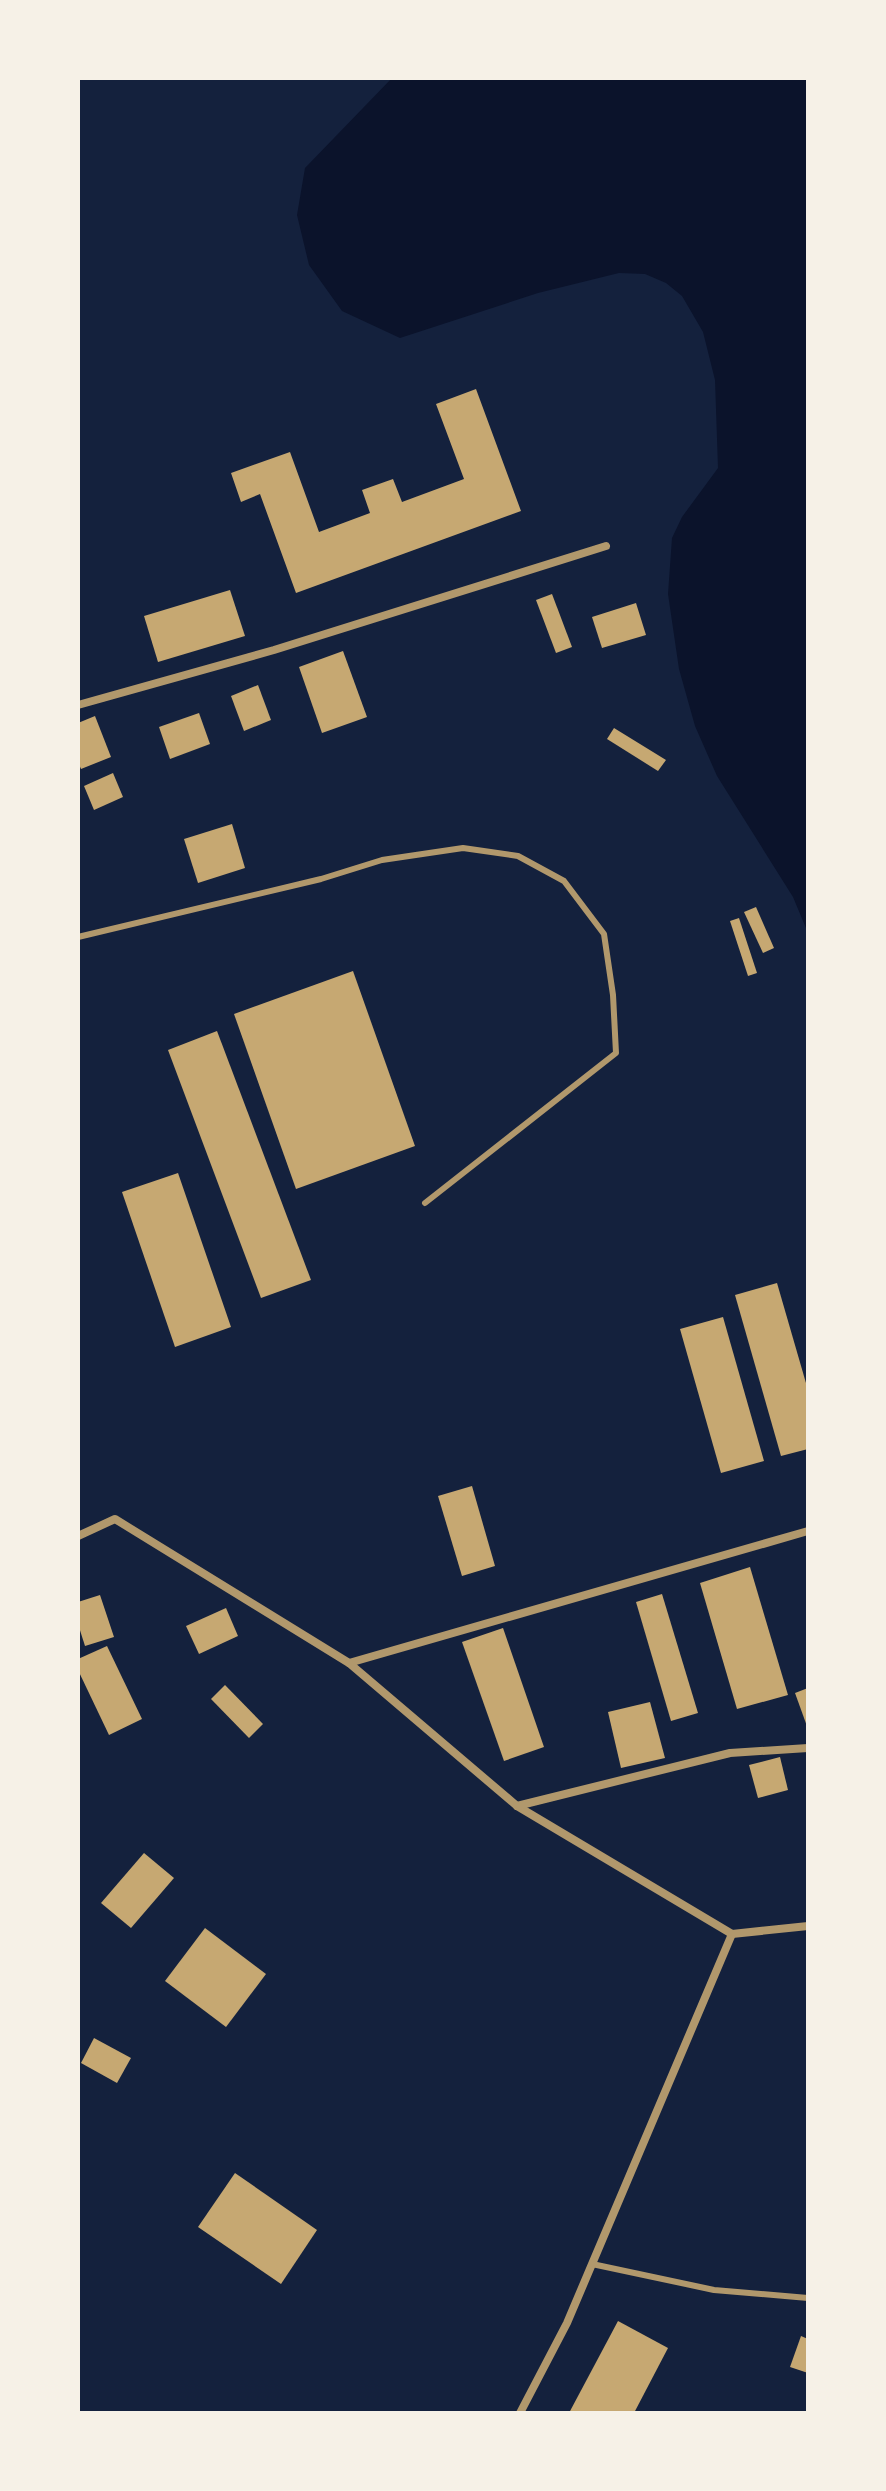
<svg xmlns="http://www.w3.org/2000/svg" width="886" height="2491" font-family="'Exo 2',sans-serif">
  <rect width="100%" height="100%" fill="#14213d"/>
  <polygon fill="#0b132b" points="392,78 808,78 808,933 793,897 717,776 695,726 679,669 668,594 672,538 682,517 718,468 715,380 703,332 682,296 666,283 645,274 619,273 538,293 400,338 342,311 309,265 297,215 305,168"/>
  <g fill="#c6a872">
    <polygon points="476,389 521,511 296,593 260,494 241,502 231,473 290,452 319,532 370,513 362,490 393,479 402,502 464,479 436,404"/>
    <polygon points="230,590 245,636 158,662 144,616"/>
    <polygon points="552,594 572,647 556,653 536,600"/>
    <polygon points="636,603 646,635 602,648 592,617"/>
    <polygon points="343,651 367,717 322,733 299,667"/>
    <polygon points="258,685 271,720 244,731 231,696"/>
    <polygon points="199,713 210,744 170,759 159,727"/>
    <polygon points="95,716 111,757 81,769 78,762 78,723"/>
    <polygon points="614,728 666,760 658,771 607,739"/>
    <polygon points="113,773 123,797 94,810 84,786"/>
    <polygon points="232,824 245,868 198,883 184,839"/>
    <polygon points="756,907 774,948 763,953 744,912"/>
    <polygon points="739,918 757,973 748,976 730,921"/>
    <polygon points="353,971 415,1146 296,1189 234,1014"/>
    <polygon points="217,1031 311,1280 261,1298 168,1050"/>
    <polygon points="178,1173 231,1327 175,1347 122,1192"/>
    <polygon points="777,1283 808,1390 808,1449 781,1456 735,1295"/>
    <polygon points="723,1317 764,1461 721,1473 680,1329"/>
    <polygon points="472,1486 495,1566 462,1576 438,1496"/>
    <polygon points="750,1567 788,1695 737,1709 700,1583"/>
    <polygon points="662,1594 698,1713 671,1721 636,1602"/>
    <polygon points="100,1595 114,1637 85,1646 78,1624 78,1602"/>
    <polygon points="226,1608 238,1636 199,1654 186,1626"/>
    <polygon points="503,1628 544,1747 504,1761 462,1642"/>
    <polygon points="107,1646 142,1719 109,1735 78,1670 78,1659"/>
    <polygon points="225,1685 263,1724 249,1738 211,1699"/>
    <polygon points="808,1688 808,1729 795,1693"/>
    <polygon points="650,1702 665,1758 621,1768 608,1712"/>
    <polygon points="780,1757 788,1790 758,1798 749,1765"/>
    <polygon points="144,1853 174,1878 131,1928 101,1903"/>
    <polygon points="205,1928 266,1974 226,2027 165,1981"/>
    <polygon points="94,2038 131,2058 117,2083 81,2063"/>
    <polygon points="235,2173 317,2230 281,2284 198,2227"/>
    <polygon points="618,2321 668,2348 634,2413 569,2413"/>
    <polygon points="801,2336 808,2339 808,2373 790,2367"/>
  </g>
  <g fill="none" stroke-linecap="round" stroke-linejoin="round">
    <g stroke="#b1986c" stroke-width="6">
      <polyline points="78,937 321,879 382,860 463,848 518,856 564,881 604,934 613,995 616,1053 425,1203"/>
      <polyline points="592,2264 714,2290 808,2298"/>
    </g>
    <g stroke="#b1986c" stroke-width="8">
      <polyline points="78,705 274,650 606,546"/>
      <polyline points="78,1536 115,1519 349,1663 808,1531"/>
      <polyline points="349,1663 517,1806 732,1934 567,2323 520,2413"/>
      <polyline points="517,1806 730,1753 808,1748"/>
      <polyline points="732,1934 808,1926"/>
    </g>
  </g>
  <rect width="886" height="2491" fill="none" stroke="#f6f1e7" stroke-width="160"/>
</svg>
